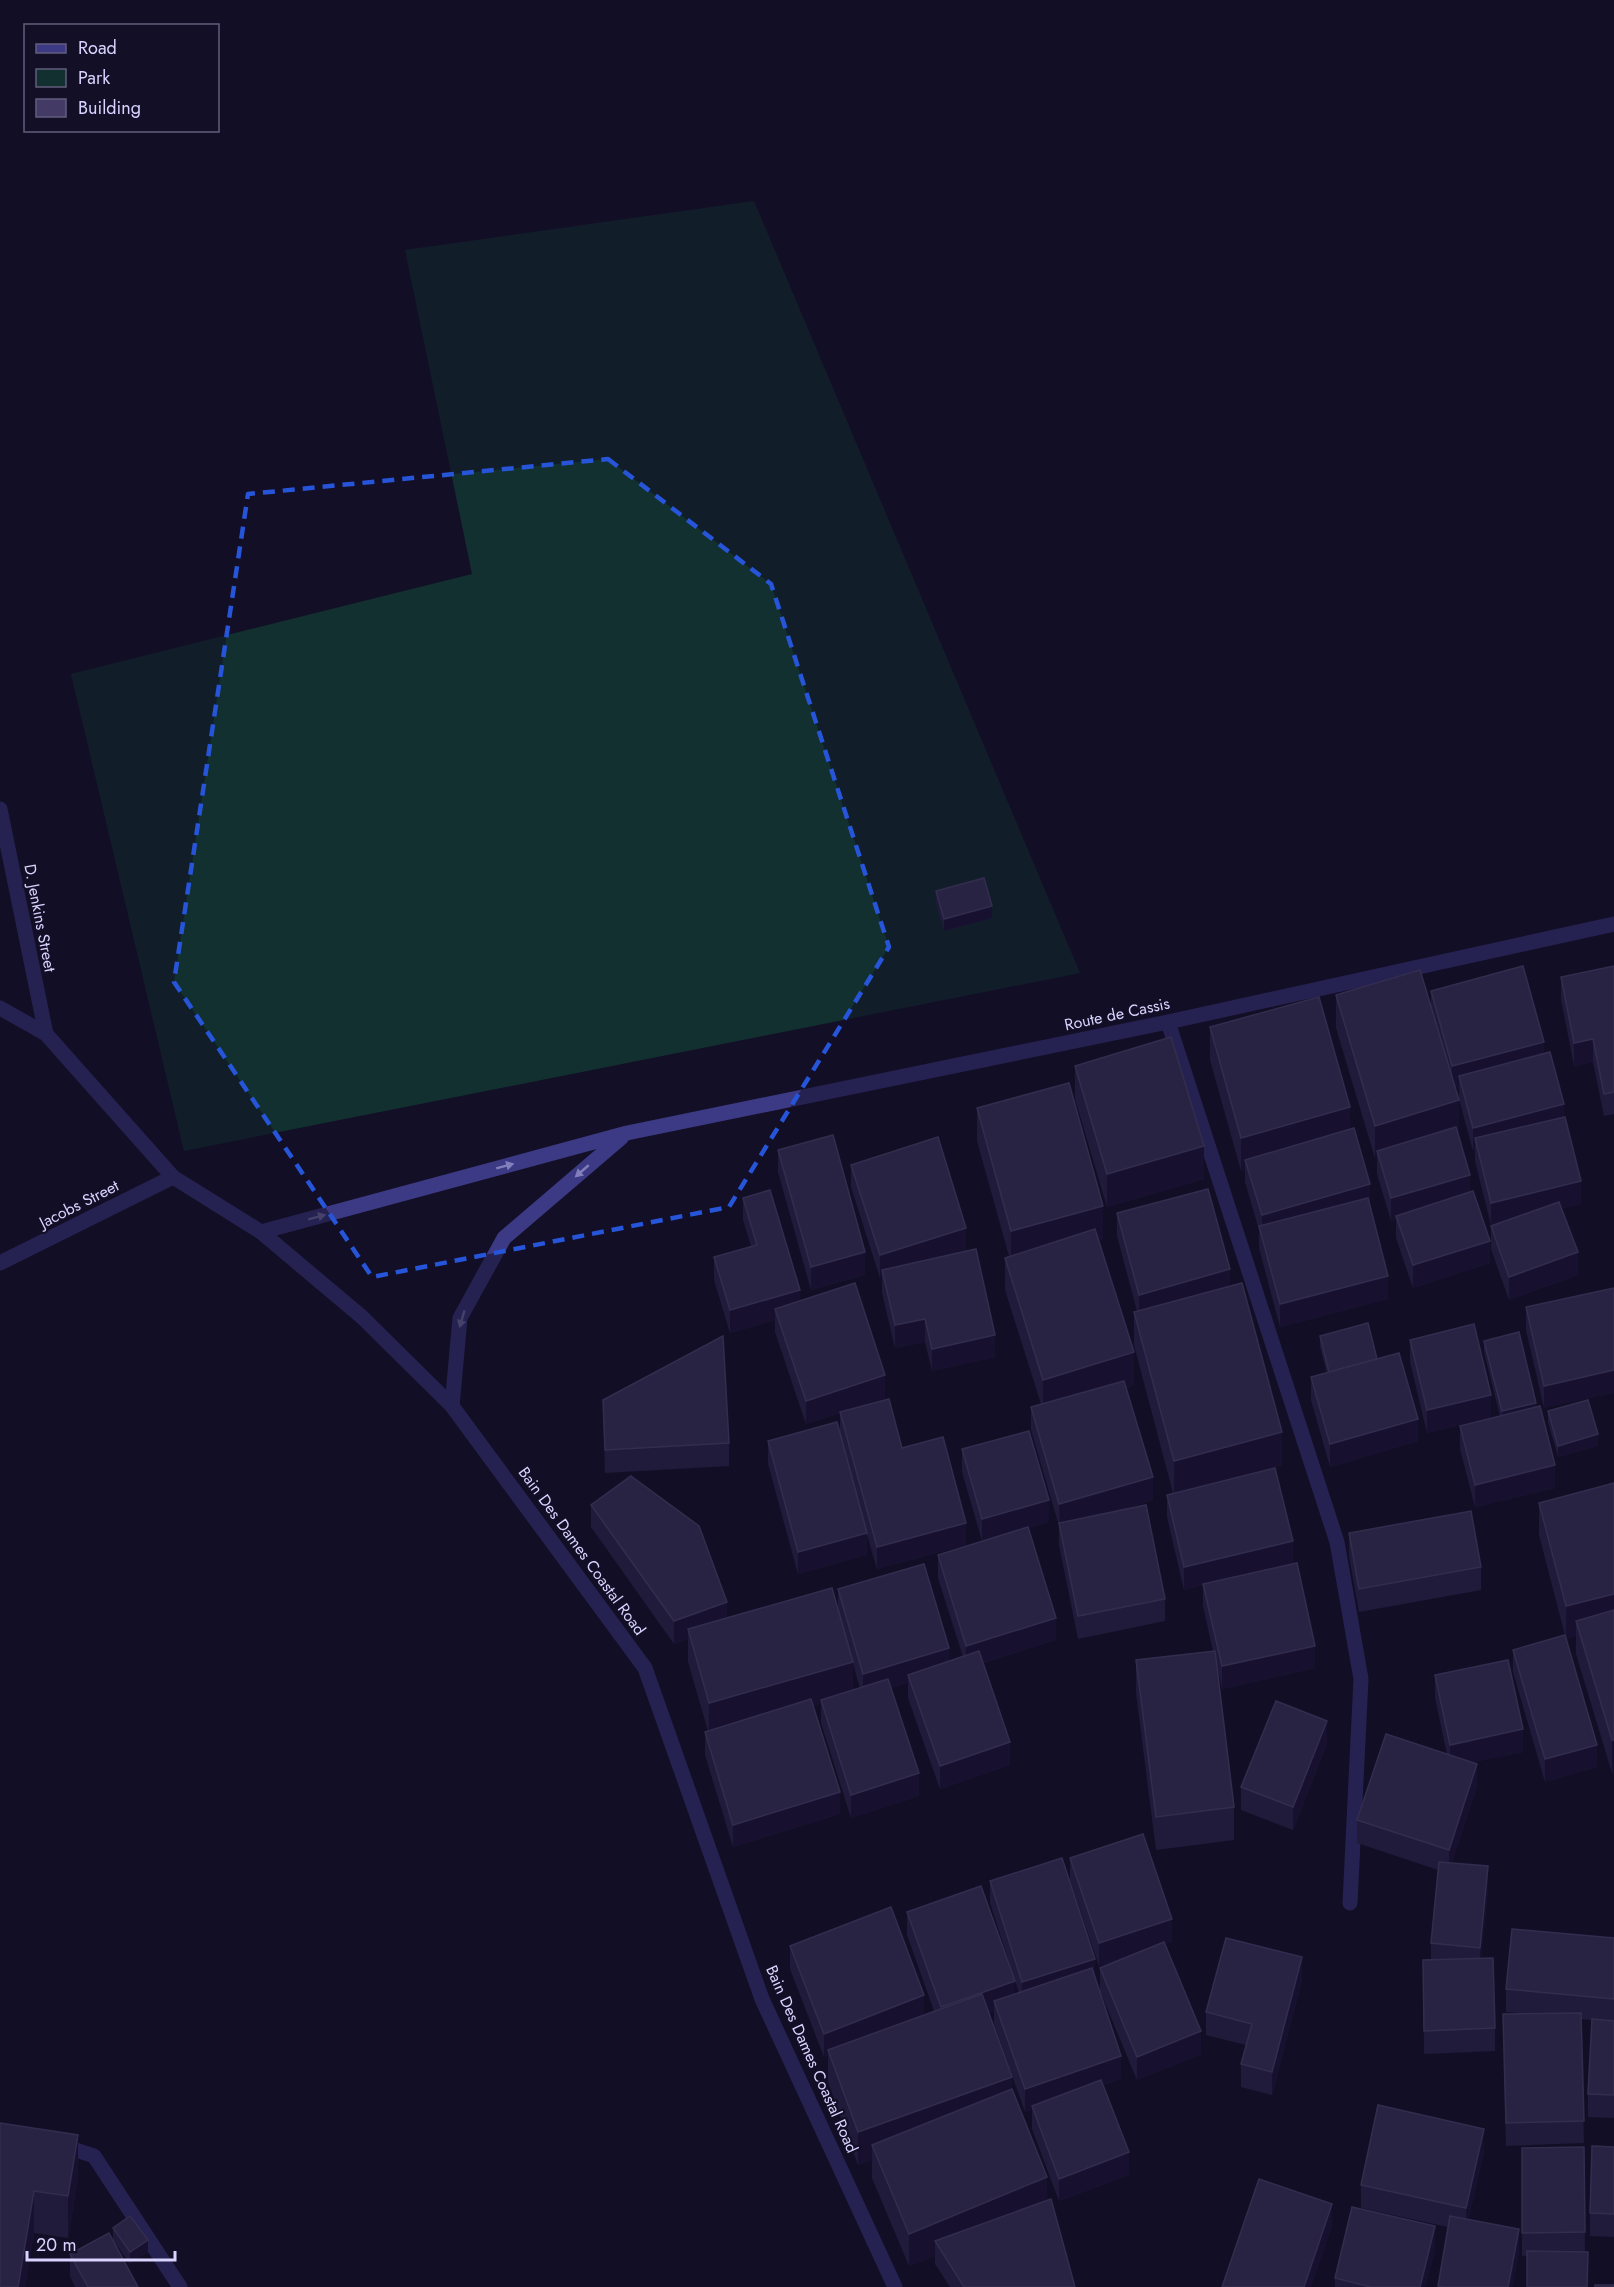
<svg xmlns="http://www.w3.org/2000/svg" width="1614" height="2287" font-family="Jost,sans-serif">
  <rect width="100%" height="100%" fill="#130f26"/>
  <polygon fill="#12302f" points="754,201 1080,973 184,1151 71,674 472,574 405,250"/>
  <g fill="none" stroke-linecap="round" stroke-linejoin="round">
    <polyline stroke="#3d3a85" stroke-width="15" points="61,2145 94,2156 180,2287"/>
    <g stroke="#3d3a85" stroke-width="15">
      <polyline points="0,809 46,1034"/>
      <polyline points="0,1008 46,1034 173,1177 261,1232 362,1317 452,1406 645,1668 762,1999 895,2287"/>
      <polyline points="1168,1022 1337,1542 1361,1679 1350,1903"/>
      <polyline points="261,1232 627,1133 1168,1022 1614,924"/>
      <polyline points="0,1263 173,1177"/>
      <polyline points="452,1406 460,1318 504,1238 622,1137"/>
    </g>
  </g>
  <g fill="#312854" fill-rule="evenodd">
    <polygon points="936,891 992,918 944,931 936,903"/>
    <polygon points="1614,966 1614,1114 1604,1116 1593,1062 1574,1066 1561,999 1561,977"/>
    <polygon points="1431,991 1544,1054 1564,1117 1581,1204 1562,1208 1578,1275 1509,1300 1491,1249 1491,1226 1500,1223 1491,1225 1475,1161 1475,1151 1473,1151 1459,1099 1459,1087 1456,1088 1459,1133 1458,1133 1470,1192 1490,1263 1413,1288 1396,1238 1396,1220 1391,1221 1377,1174 1377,1158 1375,1158 1336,1028 1336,995 1431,1008"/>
    <polygon points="1210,1027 1350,1129 1370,1207 1388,1299 1280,1327 1259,1248 1259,1230 1245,1182 1245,1170 1241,1171 1210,1060"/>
    <polygon points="1075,1066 1204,1179 1107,1207 1075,1099"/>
    <polygon points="977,1108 1103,1239 1098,1240 1134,1385 1126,1388 1153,1500 1105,1514 1165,1599 1165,1621 1078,1639 1059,1545 1059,1526 1031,1430 1031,1407 1041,1404 1005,1290 1005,1258 1009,1256 977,1141"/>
    <polygon points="778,1150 865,1275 811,1290 778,1172"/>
    <polygon points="851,1165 966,1251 995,1357 932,1371 925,1342 895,1348 882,1293 882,1277 880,1278 851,1187"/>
    <polygon points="743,1198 800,1301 885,1398 849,1410 902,1448 966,1545 877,1569 867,1535 867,1555 798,1574 768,1464 768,1441 840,1433 840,1413 806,1424 775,1332 775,1320 730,1333 714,1280 714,1257 751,1246 743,1220"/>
    <polygon points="1117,1213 1230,1286 1282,1465 1231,1479 1293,1564 1315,1668 1222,1689 1217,1666 1234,1807 1234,1840 1156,1850 1136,1693 1136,1660 1213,1651 1203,1606 1203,1585 1184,1590 1167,1517 1167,1495 1173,1493 1134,1345 1134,1312 1137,1311 1117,1236"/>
    <polygon points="1614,1288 1544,1408 1526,1330 1526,1307"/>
    <polygon points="1320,1336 1377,1359 1418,1441 1330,1467 1311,1400 1311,1377 1327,1373 1320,1347"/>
    <polygon points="1410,1340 1491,1418 1427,1433 1410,1362"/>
    <polygon points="1484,1341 1536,1407 1555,1488 1475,1507 1460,1449 1460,1426 1500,1416 1484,1352"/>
    <polygon points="603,1400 729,1443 729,1466 605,1473"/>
    <polygon points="1548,1411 1598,1446 1558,1457 1548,1422"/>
    <path d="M 962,1449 L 1049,1522 L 1028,1528 L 1056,1640 L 983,1663 L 1010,1765 L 940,1789 L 908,1698 L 908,1683 L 891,1688 L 919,1796 L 851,1818 L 821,1723 L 821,1704 L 813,1706 L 840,1814 L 733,1847 L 705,1755 L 705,1732 L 708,1731 L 688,1662 L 688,1639 L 674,1644 L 591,1527 L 591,1505 L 727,1618 L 838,1609 L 838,1589 L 949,1661 L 963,1657 L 938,1578 L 938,1555 L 982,1541 L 962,1472 ZM 853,1664 L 860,1688 L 853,1690 Z"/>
    <polygon points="1614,1483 1612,1773 1576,1654 1576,1636 1566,1639 1539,1535 1539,1503"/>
    <polygon points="1349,1533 1481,1567 1481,1590 1359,1612 1349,1556"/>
    <polygon points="1513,1650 1597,1767 1545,1782 1513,1672"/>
    <polygon points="1435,1675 1523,1752 1473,1762 1477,1786 1452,1863 1488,1889 1481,1959 1495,2028 1495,2051 1424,2054 1423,1960 1431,1960 1431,1943 1438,1870 1357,1843 1357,1820 1447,1754 1435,1698"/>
    <polygon points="1327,1744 1293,1830 1241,1810 1241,1787"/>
    <polygon points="1070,1858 1172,1942 1165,1944 1201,2054 1137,2080 1100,1991 1100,1968 1128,1957 1099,1966 1070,1880"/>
    <polygon points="990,1881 1095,1977 1121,2079 1103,2085 1129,2175 1059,2201 1032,2129 1032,2110 1025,2112 994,2024 994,2011 989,2013 1012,2091 1075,2287 950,2287 935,2264 935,2256 909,2266 872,2178 872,2160 858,2165 828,2082 828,2055 824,2057 790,1969 790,1946 924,2015 934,2011 907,1935 907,1912 1015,1994 1019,1993 990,1903"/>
    <polygon points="1614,1938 1614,2118 1588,2117 1588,2094 1592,2020 1581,2019 1584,2143 1506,2146 1503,2014 1530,2014 1506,2012 1506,1989"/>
    <polygon points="1302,1980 1272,2095 1241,2087 1241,2064 1246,2045 1206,2035 1206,2012"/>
    <polygon points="0,2123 78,2177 68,2238 34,2233 25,2287 0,2287"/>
    <polygon points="1584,2147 1585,2252 1522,2256 1522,2148"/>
    <polygon points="1614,2147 1614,2237 1590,2236 1590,2213"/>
    <polygon points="1484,2152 1468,2220 1519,2252 1512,2287 1438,2287 1448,2227 1361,2208 1361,2185"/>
    <polygon points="113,2228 148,2252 130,2264 113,2240"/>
    <polygon points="1435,2249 1425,2287 1335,2287 1335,2278"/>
    <polygon points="70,2254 138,2287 75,2287 70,2276"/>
  </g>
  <g fill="#1d163a">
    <polygon points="992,906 992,918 944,931 944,919"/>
    <polygon points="1593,1039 1593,1062 1574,1066 1574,1043"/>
    <polygon points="1544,1042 1544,1065 1459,1076 1459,1087 1452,1089 1452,1066"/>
    <polygon points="1459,1100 1459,1133 1379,1157 1377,1151 1377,1158 1375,1158 1375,1126"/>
    <polygon points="1564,1104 1564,1127 1475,1138 1475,1151 1473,1151 1473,1128"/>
    <polygon points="1350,1107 1350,1139 1245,1160 1245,1170 1241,1171 1241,1138"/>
    <polygon points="1204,1146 1204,1179 1107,1207 1107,1174"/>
    <polygon points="1470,1175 1470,1197 1396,1216 1396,1220 1391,1221 1391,1198"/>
    <polygon points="1581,1181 1581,1204 1491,1225 1491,1203"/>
    <polygon points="1370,1184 1370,1207 1262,1235 1262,1215"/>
    <polygon points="1103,1206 1103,1239 1011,1264 1011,1231"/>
    <polygon points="966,1228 966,1251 882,1270 882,1277 880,1278 880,1255"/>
    <polygon points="1490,1241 1490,1263 1413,1288 1413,1265"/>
    <polygon points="865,1252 865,1275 811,1290 811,1267"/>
    <polygon points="1578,1252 1578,1275 1509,1300 1509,1277"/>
    <polygon points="1230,1269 1230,1292 1139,1318 1139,1295"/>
    <polygon points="1388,1276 1388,1299 1280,1327 1280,1304"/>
    <polygon points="800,1290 800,1313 775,1309 775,1320 730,1333 730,1310"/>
    <polygon points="925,1319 925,1342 895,1348 895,1325"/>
    <polygon points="995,1335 995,1357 932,1371 932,1349"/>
    <polygon points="1134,1352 1134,1385 1043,1413 1043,1380"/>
    <polygon points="1614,1370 1614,1393 1544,1408 1544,1386"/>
    <polygon points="885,1375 885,1398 806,1424 806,1401"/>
    <polygon points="1491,1395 1491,1418 1427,1433 1427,1410"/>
    <polygon points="1536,1403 1536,1414 1502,1422 1502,1411"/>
    <polygon points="1418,1419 1418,1441 1330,1467 1330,1444"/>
    <polygon points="1282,1432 1282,1465 1174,1494 1174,1461"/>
    <polygon points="1598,1434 1598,1446 1558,1457 1558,1446"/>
    <polygon points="1555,1465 1555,1488 1475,1507 1475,1485"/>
    <polygon points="1153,1477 1153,1500 1060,1526 1059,1504"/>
    <polygon points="1049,1500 1049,1522 982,1541 982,1519"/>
    <polygon points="966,1523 966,1545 877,1569 877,1547"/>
    <polygon points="867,1533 867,1555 798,1574 798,1552"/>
    <polygon points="1293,1541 1293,1564 1184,1590 1184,1567"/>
    <polygon points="1614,1594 1614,1627 1576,1621 1576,1636 1566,1639 1566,1606"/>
    <polygon points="727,1602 727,1625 688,1629 688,1639 674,1644 674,1621"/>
    <polygon points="1056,1618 1056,1640 966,1668 966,1646"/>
    <polygon points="1315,1646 1315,1668 1222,1689 1222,1666"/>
    <polygon points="949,1648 949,1671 908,1675 908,1683 863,1696 863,1674"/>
    <polygon points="853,1662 853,1695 821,1700 821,1704 709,1736 709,1703"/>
    <polygon points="1327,1721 1327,1744 1293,1830 1293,1807"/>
    <polygon points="1523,1729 1523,1752 1450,1767 1450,1745"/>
    <rect x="1612" y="1740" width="2" height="33"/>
    <polygon points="1010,1742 1010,1765 940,1789 940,1766"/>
    <polygon points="1597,1745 1597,1767 1545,1782 1545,1759"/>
    <polygon points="1477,1764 1477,1786 1449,1873 1449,1850"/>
    <polygon points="919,1773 919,1796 851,1818 851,1795"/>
    <polygon points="840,1792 840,1814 733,1847 733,1825"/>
    <polygon points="1488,1866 1488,1889 1480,1971 1480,1948"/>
    <polygon points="1172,1919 1172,1942 1099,1966 1099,1943"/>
    <polygon points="1302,1957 1302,1980 1272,2095 1272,2072"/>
    <polygon points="1095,1959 1095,1982 1022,2005 1022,1982"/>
    <polygon points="1015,1981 1015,2004 994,2001 994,2011 941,2030 941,2007"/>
    <polygon points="924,1995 924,2018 828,2050 828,2055 824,2057 824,2034"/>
    <polygon points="1201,2031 1201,2054 1137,2080 1137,2057"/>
    <polygon points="1121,2056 1121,2079 1033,2109 1032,2106 1032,2110 1025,2112 1025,2089"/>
    <polygon points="1012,2077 1012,2110 872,2145 872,2160 858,2165 858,2132"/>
    <polygon points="1484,2129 1484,2152 1466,2231 1466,2208"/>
    <polygon points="78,2135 78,2177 68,2238 68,2196"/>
    <polygon points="1129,2152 1129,2175 1059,2201 1059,2179"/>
    <polygon points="1047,2177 1047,2210 935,2241 935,2256 909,2266 909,2234"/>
    <polygon points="34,2191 34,2233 25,2287 18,2287"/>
    <polygon points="1332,2204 1332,2227 1311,2287 1304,2287"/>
    <polygon points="1435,2226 1435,2249 1425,2287 1420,2287"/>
    <polygon points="1519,2229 1519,2252 1512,2287 1508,2287"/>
    <polygon points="148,2240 148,2252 130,2264 130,2252"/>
  </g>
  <g fill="#433a66" stroke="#5a527e" stroke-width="1.5">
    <polygon points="984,878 992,906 944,919 936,891"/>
    <polygon points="1523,966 1544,1042 1452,1066 1431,991"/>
    <polygon points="1614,966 1614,1092 1604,1094 1593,1039 1574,1043 1561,977"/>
    <polygon points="1420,970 1459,1100 1375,1126 1336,995"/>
    <polygon points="1319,997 1350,1107 1241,1138 1210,1027"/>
    <polygon points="1171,1037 1204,1146 1107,1174 1075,1066"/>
    <polygon points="1550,1052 1564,1104 1473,1128 1459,1076"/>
    <polygon points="1069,1083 1103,1206 1011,1231 977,1108"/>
    <polygon points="1565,1117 1581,1181 1491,1203 1475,1138"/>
    <polygon points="1456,1127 1470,1175 1391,1198 1377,1151"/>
    <polygon points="1354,1128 1370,1184 1262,1215 1245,1160"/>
    <polygon points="833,1135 865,1252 811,1267 778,1150"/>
    <polygon points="938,1137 966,1228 880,1255 851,1165"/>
    <polygon points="1208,1189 1230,1269 1139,1295 1117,1213"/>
    <polygon points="770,1190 800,1290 730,1310 714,1257 757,1245 743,1198"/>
    <polygon points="1473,1191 1490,1241 1413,1265 1396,1216"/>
    <polygon points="1368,1198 1388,1276 1280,1304 1259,1226"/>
    <polygon points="1559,1202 1578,1252 1509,1277 1491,1226"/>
    <polygon points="1095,1229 1134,1352 1043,1380 1005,1258"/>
    <polygon points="976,1249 995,1335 932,1349 925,1319 895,1325 882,1270"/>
    <polygon points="855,1283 885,1375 806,1401 775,1309"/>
    <polygon points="1242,1283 1282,1432 1174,1461 1134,1312"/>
    <polygon points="1614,1288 1614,1370 1544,1386 1526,1307"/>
    <polygon points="1368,1323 1377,1359 1329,1372 1320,1336"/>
    <polygon points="1474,1324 1491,1395 1427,1410 1410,1340"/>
    <polygon points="1519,1332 1536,1403 1502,1411 1484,1341"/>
    <polygon points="723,1336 729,1443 605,1450 603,1400"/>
    <polygon points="1399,1353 1418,1419 1330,1444 1311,1377"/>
    <polygon points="1124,1381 1153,1477 1059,1504 1031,1407"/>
    <polygon points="889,1399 902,1448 943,1437 966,1523 877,1547 840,1412"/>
    <polygon points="1588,1400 1598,1434 1558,1446 1548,1411"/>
    <polygon points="1540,1406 1555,1465 1475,1485 1460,1426"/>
    <polygon points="837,1422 867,1533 798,1552 768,1441"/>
    <polygon points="1029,1431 1049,1500 982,1519 962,1449"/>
    <polygon points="1275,1468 1293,1541 1184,1567 1167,1495"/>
    <polygon points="631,1476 699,1526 727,1602 674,1621 591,1505"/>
    <polygon points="1614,1483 1614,1594 1566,1606 1539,1503"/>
    <polygon points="1146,1505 1165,1599 1078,1616 1059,1523"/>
    <polygon points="1471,1511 1481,1567 1359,1589 1349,1533"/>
    <polygon points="1028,1527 1056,1618 966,1646 938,1555"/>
    <polygon points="1297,1563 1315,1646 1222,1666 1203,1584"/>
    <polygon points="924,1564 949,1648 863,1674 838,1589"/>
    <polygon points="832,1588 853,1662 709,1703 688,1629"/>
    <polygon points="1614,1610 1614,1740 1612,1740 1576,1621"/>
    <polygon points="1565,1635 1597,1745 1545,1759 1513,1650"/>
    <polygon points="979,1651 1010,1742 940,1766 908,1675"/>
    <polygon points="1215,1651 1234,1807 1156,1817 1136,1660"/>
    <polygon points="1508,1660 1523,1729 1450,1745 1435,1675"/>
    <polygon points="888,1679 919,1773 851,1795 821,1700"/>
    <polygon points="811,1699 840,1792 733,1825 705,1732"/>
    <polygon points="1276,1701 1327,1721 1293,1807 1241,1787"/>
    <polygon points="1386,1734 1477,1764 1449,1850 1357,1820"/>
    <polygon points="1143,1834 1172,1919 1099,1943 1070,1858"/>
    <polygon points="1062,1858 1095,1959 1022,1982 990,1881"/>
    <polygon points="1439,1862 1488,1866 1480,1948 1431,1943"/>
    <polygon points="981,1886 1015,1981 941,2007 907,1912"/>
    <polygon points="891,1907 924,1995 824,2034 790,1946"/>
    <polygon points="1512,1929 1614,1938 1614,1999 1506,1989"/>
    <polygon points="1226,1938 1302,1957 1272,2072 1241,2064 1252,2024 1206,2012"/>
    <polygon points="1164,1942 1201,2031 1137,2057 1100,1968"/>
    <polygon points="1493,1958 1495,2028 1424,2031 1423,1960"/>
    <polygon points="1092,1968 1121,2056 1025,2089 994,2001"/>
    <polygon points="982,1994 1012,2077 858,2132 828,2050"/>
    <polygon points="1581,2013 1584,2121 1506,2123 1503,2014"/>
    <polygon points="1592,2019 1614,2021 1614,2095 1588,2094"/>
    <polygon points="1101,2080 1129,2152 1059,2179 1032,2106"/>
    <polygon points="1012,2089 1047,2177 909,2234 872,2145"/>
    <polygon points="1378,2105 1484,2129 1466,2208 1361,2185"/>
    <polygon points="0,2123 78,2135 68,2196 34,2191 18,2287 0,2287"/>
    <polygon points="1592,2146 1614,2147 1614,2214 1590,2213"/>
    <polygon points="1584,2147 1585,2232 1522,2233 1522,2148"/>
    <polygon points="1259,2179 1332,2204 1304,2287 1222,2287"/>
    <polygon points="1051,2199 1075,2287 964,2287 935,2241"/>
    <polygon points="1352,2207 1435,2226 1420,2287 1371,2287 1335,2278"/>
    <polygon points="130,2216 148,2240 130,2252 113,2228"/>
    <polygon points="1450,2216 1519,2229 1508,2287 1444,2287 1438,2286"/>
    <polygon points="109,2233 138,2287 88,2287 70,2254"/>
    <polygon points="1527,2251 1588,2252 1587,2287 1527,2287"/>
    <rect x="1595" y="2285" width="19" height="2"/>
  </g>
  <defs><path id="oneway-solid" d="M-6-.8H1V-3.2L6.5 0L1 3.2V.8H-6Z" transform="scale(1.5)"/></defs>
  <g fill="#837fbc">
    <use href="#oneway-solid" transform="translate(505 1166) rotate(-15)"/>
    <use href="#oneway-solid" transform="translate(582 1171) rotate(139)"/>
    <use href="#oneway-solid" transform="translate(317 1217) rotate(-15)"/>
    <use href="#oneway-solid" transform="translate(462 1319) rotate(106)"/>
  </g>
  <path d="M0 0H1614V2287H0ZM 608,459 L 771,584 L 889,947 L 729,1207 L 372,1277 L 174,982 L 248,494 Z" fill="#130f26" fill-opacity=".55" fill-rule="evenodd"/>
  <path fill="none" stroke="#2655da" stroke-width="4.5" stroke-dasharray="12 8" stroke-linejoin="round" d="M 608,459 L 771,584 L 889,947 L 729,1207 L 372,1277 L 174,982 L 248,494 Z"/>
  <g text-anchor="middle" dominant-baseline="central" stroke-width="4.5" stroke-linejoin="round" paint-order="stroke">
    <g font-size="16" fill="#d9d4ff" stroke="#130f26">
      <text transform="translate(40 918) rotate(79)">D. Jenkins Street</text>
      <text transform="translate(1117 1014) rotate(-12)">Route de Cassis</text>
      <text transform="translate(79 1204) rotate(-27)">Jacobs Street</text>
      <text transform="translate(582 1551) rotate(54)">Bain Des Dames Coastal Road</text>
      <text transform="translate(812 2059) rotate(66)">Bain Des Dames Coastal Road</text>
    </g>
  </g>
  <rect x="24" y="24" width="195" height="108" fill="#130f26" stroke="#625e7d" stroke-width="1.5"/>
  <rect x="36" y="44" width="30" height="9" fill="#3d3a85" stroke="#625e7d" stroke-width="1.5"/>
  <text x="78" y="54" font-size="18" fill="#d9d4ff">Road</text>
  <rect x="36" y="69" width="30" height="18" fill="#12302f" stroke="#625e7d" stroke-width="1.5"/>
  <text x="78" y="84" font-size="18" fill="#d9d4ff">Park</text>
  <rect x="36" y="99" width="30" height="18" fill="#433a66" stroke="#625e7d" stroke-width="1.5"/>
  <text x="78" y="114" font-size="18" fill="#d9d4ff">Building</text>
  <path d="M27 2251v9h148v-9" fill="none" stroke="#d9d4ff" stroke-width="3"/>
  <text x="36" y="2251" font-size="18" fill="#d9d4ff" stroke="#130f26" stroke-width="4.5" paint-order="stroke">20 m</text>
</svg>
